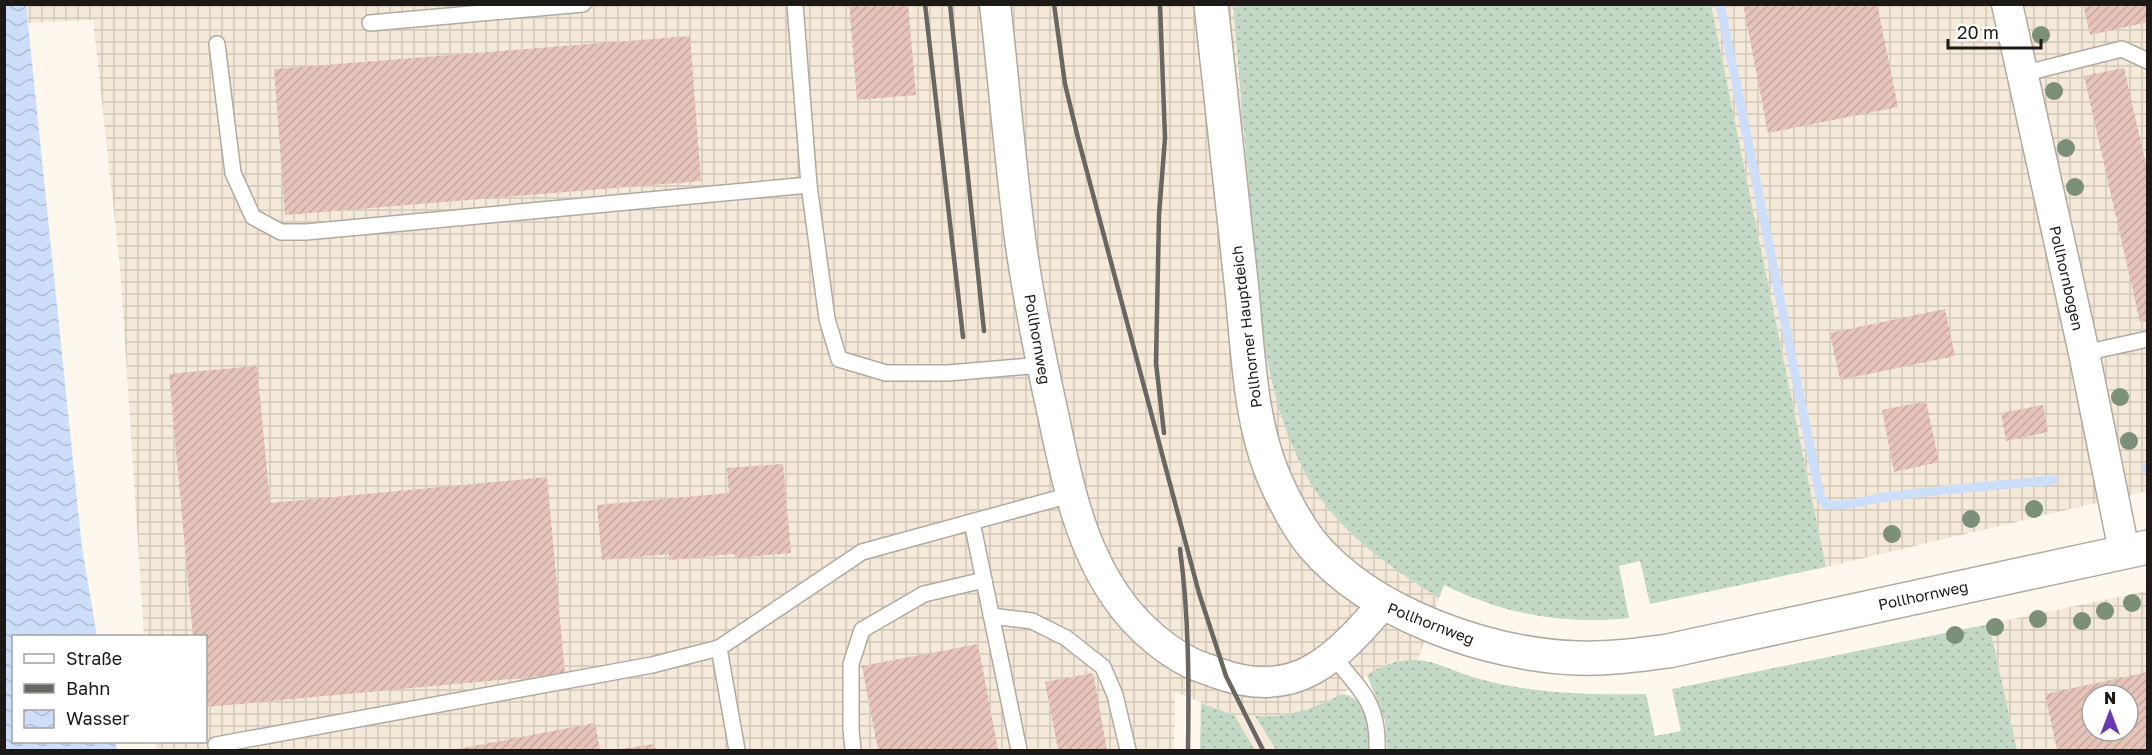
<svg xmlns="http://www.w3.org/2000/svg" width="2152" height="755" font-family="'Golos Text',sans-serif">
  <defs>
    <pattern id="industrial-grid" width="8" height="8" patternUnits="userSpaceOnUse" patternTransform="scale(1.5)"><rect width="8" height="8" fill="#f5eada"/><path d="M0 4h8M4 0v8" fill="none" stroke="#d1c8ba"/></pattern>
    <pattern id="grass-dots" width="8" height="8" patternUnits="userSpaceOnUse" patternTransform="scale(1.5)"><rect width="8" height="8" fill="#c3d8c5"/><path d="M2 2h.1M6 6h.1" fill="none" stroke="#a7b9a8" stroke-width="1.8" stroke-linecap="round"/></pattern>
    <pattern id="water-waves" width="16" height="10" patternUnits="userSpaceOnUse" patternTransform="scale(1.5)"><rect width="16" height="10" fill="#ccdef9"/><path d="M0 5q4-4 8 0t8 0" fill="none" stroke="#afbed5"/></pattern>
    <pattern id="building-hatch" width="6" height="6" patternUnits="userSpaceOnUse" patternTransform="scale(1.5)"><rect width="6" height="6" fill="#e6c4b9"/><path d="M-1 1l2-2M0 6l6-6M5 7l2-2" fill="none" stroke="#c5a89e"/></pattern>
  </defs>
  <rect width="100%" height="100%" fill="#fdf7ed"/>
  <g fill="url(#industrial-grid)" fill-rule="evenodd">
    <polygon points="26,5 1233,5 1261,316 1299,462 1320,496 1345,528 1415,582 1439,598 1418,660 1393,661 1376,669 1342,694 1316,708 1295,713 1264,717 1234,715 1175,692 1174,750 156,750 155,742 206,742 206,636 144,636 120,267 93,20 28,23"/>
    <polygon points="1711,5 2147,5 2147,491 1826,567"/>
    <path d="M 2147,591 L 2147,750 L 2017,750 L 1989,624 ZM 2092,695 L 2128,695 L 2128,731 L 2092,731 Z"/>
  </g>
  <polygon fill="#f5eada" points="1234,715 1255,716 1276,750 1255,750"/>
  <g fill="url(#grass-dots)">
    <path d="M 1233,5 L 1711,5 L 1826,567 L 1650,604 L 1640,561 L 1619,566 L 1629,618 C 1562,625 1504,614 1444,585 L 1439,598 C 1394,569 1350,541 1319,496 C 1263,411 1260,310 1251,212 C 1245,143 1239,74 1233,5 Z"/>
    <path d="M 1989,624 L 2017,750 L 1387,750 L 1385,721 L 1367,675 C 1383,664 1396,660 1415,660 C 1436,660 1456,673 1476,678 C 1533,694 1587,695 1646,694 L 1655,736 L 1681,731 L 1672,689 Z"/>
    <path d="M 1342,694 C 1368,697 1370,729 1371,750 L 1276,750 L 1255,716 C 1288,718 1313,709 1342,694 Z"/>
    <polygon points="1201,703 1234,715 1255,750 1200,750"/>
  </g>
  <polygon fill="url(#water-waves)" points="4,5 26,5 82,548 97,636 14,636 14,742 115,742 117,750 5,750"/>
  <g fill="none" stroke-linecap="round" stroke-linejoin="round">
    <g stroke="#ccdef9" stroke-width="9">
      <path d="M 1720,4 L 1820,496 L 1825,504 C 1847,508 1871,498 1893,496 C 1947,489 2000,485 2053,480"/>
      <polyline points="2146,468 2148,468"/>
    </g>
  </g>
  <g fill="url(#building-hatch)" fill-rule="evenodd">
    <polygon points="849,4 908,4 916,95 857,100"/>
    <polygon points="1743,4 1877,4 1898,107 1768,133"/>
    <polygon points="2083,4 2148,4 2148,22 2090,35"/>
    <polygon points="690,36 701,181 285,215 274,69"/>
    <polygon points="2124,68 2148,173 2148,321 2140,322 2084,76"/>
    <polygon points="1945,309 1955,356 1840,380 1830,333"/>
    <polygon points="257,366 270,503 547,477 565,674 206,707 206,636 193,636 169,374"/>
    <polygon points="1926,401 1939,462 1894,472 1882,410"/>
    <polygon points="2043,405 2048,432 2006,441 2001,413"/>
    <polygon points="783,464 791,553 735,558 734,554 669,560 669,554 602,560 597,505 729,493 727,468"/>
    <polygon points="978,644 998,750 878,750 862,666"/>
    <path d="M 2148,672 L 2148,750 L 2057,750 L 2045,694 ZM 2092,695 L 2128,695 L 2128,731 L 2092,731 Z"/>
    <polygon points="1093,673 1107,750 1058,750 1045,682"/>
    <polygon points="595,723 600,750 458,750 458,749"/>
    <polygon points="654,744 656,750 621,750 621,749"/>
  </g>
  <g fill="none" stroke-linecap="round" stroke-linejoin="round">
    <defs>
      <g id="service">
        <polyline points="795,4 809,185"/>
        <polyline points="370,23 583,4"/>
        <polyline points="217,44 233,173 253,217 281,232 306,232 809,185 827,319 839,359 886,373 948,373 1042,365"/>
        <polyline points="2022,74 2122,49 2148,61"/>
        <polyline points="2084,353 2148,339"/>
        <polyline points="972,522 1019,750"/>
        <polyline points="991,616 1032,621 1066,638 1103,667 1115,695 1128,750"/>
        <path d="M 1333,656 C 1361,691 1379,703 1377,750"/>
        <polyline points="217,750 216,745 652,665 719,648"/>
        <polyline points="737,750 719,648 862,552 1070,495"/>
        <polyline points="853,750 851,729 851,664 862,630 924,594 984,580"/>
      </g>
      <g id="minor">
        <path d="M 995,4 C 1004,82 1010,161 1020,238 C 1028,297 1040,356 1053,414 C 1066,476 1078,541 1115,595 C 1132,621 1159,646 1187,661 C 1196,666 1207,669 1217,673 C 1297,702 1336,658 1384,603"/>
        <polyline points="2007,4 2084,353 2124,551"/>
      </g>
      <path id="secondary" d="M 1211,4 C 1221,100 1231,196 1242,291 C 1248,352 1250,425 1276,482 C 1285,502 1297,525 1311,543 C 1370,614 1488,655 1578,658 C 1608,659 1638,655 1668,651 L 2148,547"/>
    </defs>
    <use href="#service" stroke="#b0aaa1" stroke-width="18"/>
    <use href="#minor" stroke="#b0aaa1" stroke-width="33"/>
    <use href="#secondary" stroke="#b0aaa1" stroke-width="36"/>
    <use href="#service" stroke="#fff" stroke-width="15"/>
    <use href="#minor" stroke="#fff" stroke-width="30"/>
    <use href="#secondary" stroke="#fff" stroke-width="33"/>
    <g stroke="#6a6661" stroke-width="4.5">
      <polyline points="925,4 963,337"/>
      <polyline points="950,4 984,331"/>
      <polyline points="1054,4 1065,84 1078,138 1199,593 1226,676 1263,750"/>
      <polyline points="1160,4 1165,138 1159,215 1156,363 1164,433"/>
      <path d="M 1180,549 C 1189,616 1189,683 1188,750"/>
    </g>
  </g>
  <g fill="#7c8f79">
    <circle cx="2041" cy="35" r="9"/>
    <circle cx="2054" cy="91" r="9"/>
    <circle cx="2066" cy="148" r="9"/>
    <circle cx="2075" cy="187" r="9"/>
    <circle cx="2120" cy="397" r="9"/>
    <circle cx="2129" cy="441" r="9"/>
    <circle cx="2034" cy="509" r="9"/>
    <circle cx="1971" cy="519" r="9"/>
    <circle cx="1892" cy="534" r="9"/>
    <circle cx="2132" cy="603" r="9"/>
    <circle cx="2105" cy="611" r="9"/>
    <circle cx="2038" cy="619" r="9"/>
    <circle cx="2082" cy="621" r="9"/>
    <circle cx="1995" cy="627" r="9"/>
    <circle cx="1955" cy="635" r="9"/>
  </g>
  <g text-anchor="middle" dominant-baseline="central" stroke-width="6" stroke-linejoin="round" paint-order="stroke">
    <g font-size="15" fill="#1c1916" stroke="#fff">
      <text transform="translate(2067 278) rotate(77)">Pollhornbogen</text>
      <text transform="translate(1246 327) rotate(-97)">Pollhorner Hauptdeich</text>
      <text transform="translate(1038 339) rotate(80)">Pollhornweg</text>
      <text transform="translate(1923 595) rotate(-12)">Pollhornweg</text>
      <text transform="translate(1431 623) rotate(21)">Pollhornweg</text>
    </g>
  </g>
  <rect width="2152" height="755" fill="none" stroke="#1c1916" stroke-width="12"/>
  <rect x="12" y="635" width="195" height="108" fill="#ffffff" stroke="#a4a3a2" stroke-width="1.5"/>
  <rect x="24" y="654" width="30" height="9" fill="#ffffff" stroke="#a4a3a2" stroke-width="1.5"/>
  <text x="66" y="665" font-size="18" fill="#1c1916">Straße</text>
  <rect x="24" y="684" width="30" height="9" fill="#6a6661" stroke="#a4a3a2" stroke-width="1.5"/>
  <text x="66" y="695" font-size="18" fill="#1c1916">Bahn</text>
  <rect x="24" y="710" width="30" height="18" fill="url(#water-waves)" stroke="#a4a3a2" stroke-width="1.5"/>
  <text x="66" y="725" font-size="18" fill="#1c1916">Wasser</text>
  <g transform="translate(2110 713)"><circle r="28" fill="#ffffff" stroke="#a4a3a2" stroke-width="1.5"/>
  <path d="M0-4.5L10 22L0 15L-10 22Z" fill="#6939b1"/>
  <text y="-9" font-size="16" font-weight="bold" text-anchor="middle" fill="#1c1916">N</text>
  </g>
  <path d="M1948 39v9h93v-9" fill="none" stroke="#1c1916" stroke-width="3"/>
  <text x="1957" y="39" font-size="18" fill="#1c1916" stroke="#ffffff" stroke-width="4.5" paint-order="stroke">20 m</text>
</svg>
